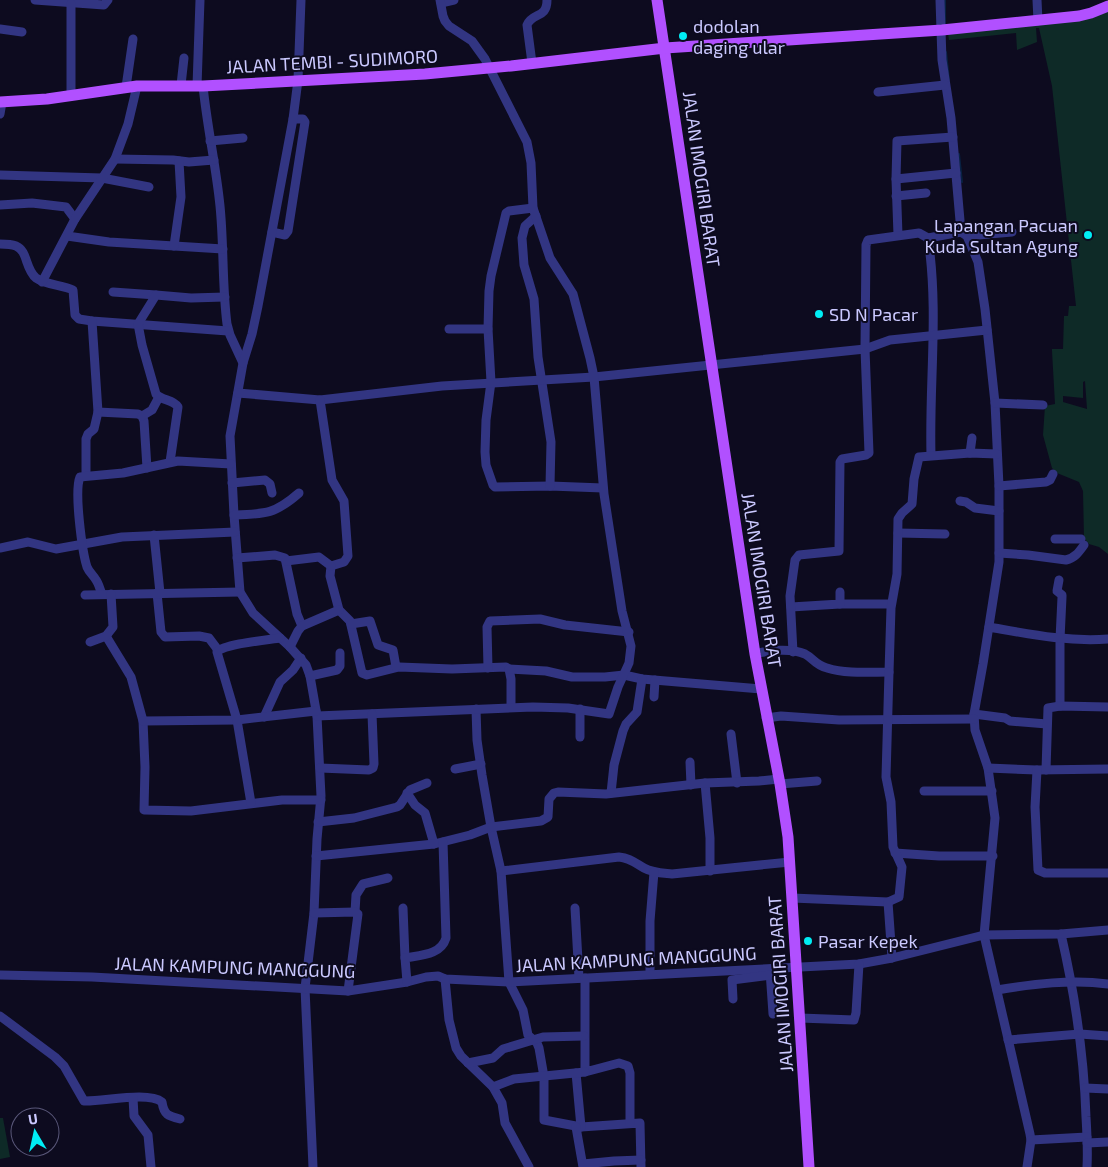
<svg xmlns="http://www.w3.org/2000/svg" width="1108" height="1167" font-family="'Exo 2',sans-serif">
  <rect width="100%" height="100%" fill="#0d0b1f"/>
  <g fill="#0e2a27" fill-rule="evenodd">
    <path d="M 1108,10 L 1108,554 L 1099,547 L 1089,544 L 1084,538 L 1083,491 L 1079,482 L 1057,473 L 1052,468 L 1043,435 L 1045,406 L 1055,404 L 1052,351 L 1052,349 L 1063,349 L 1064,316 L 1068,316 L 1069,306 L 1076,306 L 1052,86 L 1039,28 L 1036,28 L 1037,42 L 1017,50 L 1016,33 L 949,40 L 948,34 ZM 1085,381 L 1087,409 L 1063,402 L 1063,396 L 1083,398 L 1083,382 Z"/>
    <polygon points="0,1118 3,1118 10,1157 0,1159"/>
  </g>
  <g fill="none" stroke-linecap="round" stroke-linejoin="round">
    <g stroke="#082142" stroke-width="2">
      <polyline points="945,0 945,25"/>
      <polyline points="946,52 949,80"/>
      <polyline points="959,154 962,182"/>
    </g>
    <g stroke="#323582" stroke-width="9">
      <polyline points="35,0 104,5 108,0"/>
      <polyline points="940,0 942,60 951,118 961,232 967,236 978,262 985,309 995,403 999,486 999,562 983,664 974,714 975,730 988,768 995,818 984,935 1030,1134 1031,1140 1027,1167"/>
      <polyline points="1037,0 1038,21"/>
      <polyline points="441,3 454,0"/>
      <polyline points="0,29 22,32"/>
      <path d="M 532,63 L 527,25 C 532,12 547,19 547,0"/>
      <polyline points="181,85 184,58"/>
      <polyline points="197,86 200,0"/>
      <path d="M 203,86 C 207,126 216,166 220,206 C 224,246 222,285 227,324 L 230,335 L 243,363 L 230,436 L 234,515 L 240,592 L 253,613 L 290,647 L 306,665 L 310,676 L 317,716 L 321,796 L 317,839 L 314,913 L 305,988 L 313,1167"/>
      <polyline points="126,87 133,39"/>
      <polyline points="878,92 945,85"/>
      <polyline points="71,96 71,4"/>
      <polyline points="0,114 2,102"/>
      <polyline points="210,141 243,138"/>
      <polyline points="115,159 173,160 189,162 214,160"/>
      <polyline points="0,175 102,178 149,187"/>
      <polyline points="896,179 956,173"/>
      <polyline points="896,196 926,193"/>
      <polyline points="0,205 32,203 66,207 75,219"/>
      <polyline points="533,208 509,211 506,213 491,276 489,291 488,329 491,382 486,420 485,452 486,465 493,485 495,487 550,486 603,488"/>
      <polyline points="536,216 525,226 522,238 524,265 534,299 538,357 551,442 550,486"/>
      <polyline points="272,232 285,235 288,231 305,122 303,119 293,119"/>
      <polyline points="898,235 896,179 897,141 953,137"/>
      <polyline points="67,236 109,242 223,249"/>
      <polyline points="967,236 1012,232"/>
      <path d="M 928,238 C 939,312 929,381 931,455"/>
      <path d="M 0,244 C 5,244 11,244 16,246 C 28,251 25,269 36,278 C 46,285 62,285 73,290 L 75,315 L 79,319 L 92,321 L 228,331"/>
      <polyline points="174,246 181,197 179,161"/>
      <polyline points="42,282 75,219 115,159 128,124 137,86"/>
      <polyline points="113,292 156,295"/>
      <polyline points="92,321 98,412 138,414 142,416 144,421 147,468"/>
      <polyline points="449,329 488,329"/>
      <polyline points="243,363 252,334 258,306 293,119 298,80 301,0"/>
      <polyline points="238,393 320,400 442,386 594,377 865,349 890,340 987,330"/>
      <polyline points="320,400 332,480 344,501 348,556 344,562 331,566 330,576 339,610 350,621 362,673 367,675 399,667 452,669 506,667 509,669 511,679 511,707"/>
      <polyline points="995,403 1043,405"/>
      <polyline points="142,416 152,410 159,397"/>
      <polyline points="970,453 972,438"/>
      <path d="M 170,462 L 178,407 C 173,399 162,401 156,394 L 142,345 L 138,324 L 156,295 L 191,298 L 225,297"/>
      <polyline points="86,475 86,439 88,434 94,429 98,412"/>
      <polyline points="232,483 265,480 270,484 272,493"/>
      <polyline points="999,486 1046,482 1050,480 1053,474"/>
      <polyline points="960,501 966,502 975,508 999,511"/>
      <path d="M 234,515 C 266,514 275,514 299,493"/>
      <polyline points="898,533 945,534"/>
      <polyline points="154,535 160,593"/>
      <polyline points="1055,539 1081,539"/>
      <polyline points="0,548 28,542 56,549 122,537 235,532"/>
      <path d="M 999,553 L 1028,555 L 1066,560 C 1075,558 1079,552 1084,545"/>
      <polyline points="237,558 275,555 285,558 297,614 302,626"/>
      <polyline points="286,561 319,557 331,566"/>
      <polyline points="1059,580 1057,591 1062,595 1062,597 1060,639 1060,706"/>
      <polyline points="157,593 161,632 165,637 199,636 209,638 218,650"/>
      <path d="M 102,594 C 100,590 99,584 96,580 C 93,575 89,572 87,567 C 82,551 74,491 80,477 L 123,473 L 178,461 L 231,464"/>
      <polyline points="85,595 240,592"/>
      <polyline points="840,604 891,604"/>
      <polyline points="791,607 840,604 840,592"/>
      <polyline points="351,624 370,621 378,645 393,650 396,667"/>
      <path d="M 989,627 C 1029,634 1067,642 1108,639"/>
      <polyline points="106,636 131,677 143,721 145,767 144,810 191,811 282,800 321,800"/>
      <polyline points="90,642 106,636 113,627 111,594"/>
      <polyline points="290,647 298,631 302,626 339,610"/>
      <polyline points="793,652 790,596 795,560 799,555 839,551 840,462 842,459 866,455 869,453 865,349 866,245 868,240 919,233 928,238 961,232"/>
      <path d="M 755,654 C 769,650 791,648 805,654 C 813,658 815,665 827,668 C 846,674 869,672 889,672 L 891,608 L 897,574 L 898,519 L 902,513 L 912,504 L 914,479 L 919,457 L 970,453 L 997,454"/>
      <polyline points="488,668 487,627 490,621 540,619 565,625 629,632"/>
      <polyline points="509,669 546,671 572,677 605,677 624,675 642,679 761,689"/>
      <polyline points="310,676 337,670 340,666 340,653"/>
      <polyline points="654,697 655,680"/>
      <polyline points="476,709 477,740 482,775 491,827 501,871 509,982 523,1010 528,1035 537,1043 539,1048 544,1077 544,1120 581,1127 640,1123 641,1167"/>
      <polyline points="974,714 1005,718 1010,721 1047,724"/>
      <polyline points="317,716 533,707 568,708 609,714 618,687 629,663 631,646 622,611 604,494 594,377 590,358 573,294 550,258 533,208 531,163 527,142 485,59 472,41 449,26 445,21 443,16 440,0"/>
      <polyline points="264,717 280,682 293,670 301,658"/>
      <polyline points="766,718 781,716 839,720 974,719"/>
      <polyline points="143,721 237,720 316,711"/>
      <polyline points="731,734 737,783"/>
      <polyline points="580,737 580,709"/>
      <polyline points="690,762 691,785"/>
      <polyline points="320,768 369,770 373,768 374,764 372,714"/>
      <polyline points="988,768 1037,770 1108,769"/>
      <polyline points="455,769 481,764"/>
      <polyline points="1037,770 1035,807 1038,870 1045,873 1108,873"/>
      <polyline points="1046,770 1048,708 1060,706 1108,707"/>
      <polyline points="705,783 710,838 710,871"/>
      <polyline points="780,784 817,781"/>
      <polyline points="924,791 992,791"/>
      <polyline points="407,793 415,805 425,813 434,844"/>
      <polyline points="611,793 614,765 623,731 626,724 637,712 642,679"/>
      <path d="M 251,803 L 237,720 L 217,652 C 224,644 267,640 280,638"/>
      <polyline points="318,822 354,818 397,807 400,805 410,790 427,783"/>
      <polyline points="895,853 939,856 993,856"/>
      <polyline points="316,856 434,844 470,835 491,827 541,821 548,817 549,799 554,793 558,792 606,794 705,783 759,781 779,779"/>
      <path d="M 501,871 L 619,857 C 630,858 635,863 644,868 C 653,873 663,873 672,874 L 790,862"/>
      <polyline points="792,898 888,902 899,897 902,867 893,847 891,802 886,777 889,672"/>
      <polyline points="888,902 892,958"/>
      <polyline points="403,908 405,958"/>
      <polyline points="575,908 579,978"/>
      <polyline points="355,912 356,895 363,884 388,878"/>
      <polyline points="314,913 355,912 358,914 348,991"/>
      <path d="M 1061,934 C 1075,995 1084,1055 1086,1117 C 1087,1134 1088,1150 1087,1167"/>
      <polyline points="770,971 773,1014"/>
      <polyline points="650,974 650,921 654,872"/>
      <polyline points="0,975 92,977 348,991 407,982 426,977 438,976 445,979 509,982 859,964 892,958 984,935 1061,934 1108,930"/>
      <polyline points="585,978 585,1072 619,1063 628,1066 630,1073 630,1123"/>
      <polyline points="445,979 449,1020 456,1048 461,1056 493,1087 502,1103 505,1123 529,1167"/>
      <path d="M 407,982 L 405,958 C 421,955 441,955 446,938 L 443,842"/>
      <path d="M 997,990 C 1033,984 1072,979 1108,984"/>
      <polyline points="733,999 732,980 771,975"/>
      <path d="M 0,1016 L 55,1057 L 64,1066 L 84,1101 C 102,1102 148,1091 162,1102 C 164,1115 168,1116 180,1119"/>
      <polyline points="800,1018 854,1020 856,1013 859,964"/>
      <polyline points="1008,1040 1080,1034 1108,1036"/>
      <polyline points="468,1063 493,1058 503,1049 543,1037 584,1036"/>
      <polyline points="576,1073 581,1127"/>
      <polyline points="493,1087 514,1079 585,1072"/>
      <polyline points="1085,1088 1108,1089"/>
      <polyline points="133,1098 134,1116 148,1135 151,1167"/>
      <polyline points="576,1127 583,1167"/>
      <polyline points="1031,1140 1087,1137"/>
      <polyline points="1087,1143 1108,1142"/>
      <polyline points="583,1164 614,1161 641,1160"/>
    </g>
    <g stroke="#b150ff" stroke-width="11">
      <polyline points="657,0 755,654 780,784 788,837 809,1167"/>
      <polyline points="0,102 47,99 137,86 203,86 425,74 511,66 665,48 942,30 1079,16 1091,13 1108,6"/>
    </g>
  </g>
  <g fill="#00edf4" stroke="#0d0b1f" stroke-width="2">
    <circle cx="683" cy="36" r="5"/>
    <circle cx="1088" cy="235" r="5"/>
    <circle cx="819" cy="314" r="5"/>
    <circle cx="808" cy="941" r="5"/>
  </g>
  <g text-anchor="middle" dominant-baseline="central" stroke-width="4" stroke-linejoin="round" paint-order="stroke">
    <g font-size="18" fill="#cbc9ff" stroke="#0d0b1f" text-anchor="start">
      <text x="693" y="26">dodolan<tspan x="693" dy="21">daging ular</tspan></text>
      <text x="1078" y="225" text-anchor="end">Lapangan Pacuan<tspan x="1078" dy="21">Kuda Sultan Agung</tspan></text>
      <text x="829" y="314">SD N Pacar</text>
      <text x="818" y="941">Pasar Kepek</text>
    </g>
    <g font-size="18" fill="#cbc9ff" stroke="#0d0b1f">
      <text transform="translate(332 61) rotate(-3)">JALAN TEMBI - SUDIMORO</text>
      <text transform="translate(702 179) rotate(82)">JALAN IMOGIRI BARAT</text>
      <text transform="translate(762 580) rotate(81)">JALAN IMOGIRI BARAT</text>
      <text transform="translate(636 959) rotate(-3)">JALAN KAMPUNG MANGGUNG</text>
      <text transform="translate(235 967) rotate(2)">JALAN KAMPUNG MANGGUNG</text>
      <text transform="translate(780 984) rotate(-94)">JALAN IMOGIRI BARAT</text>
    </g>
  </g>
  <g transform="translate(35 1132) rotate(351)"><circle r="24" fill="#0d0b1f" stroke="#595779"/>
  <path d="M0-4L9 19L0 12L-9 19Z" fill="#00edf4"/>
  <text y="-8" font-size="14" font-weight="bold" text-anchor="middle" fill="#cbc9ff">U</text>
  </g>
</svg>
